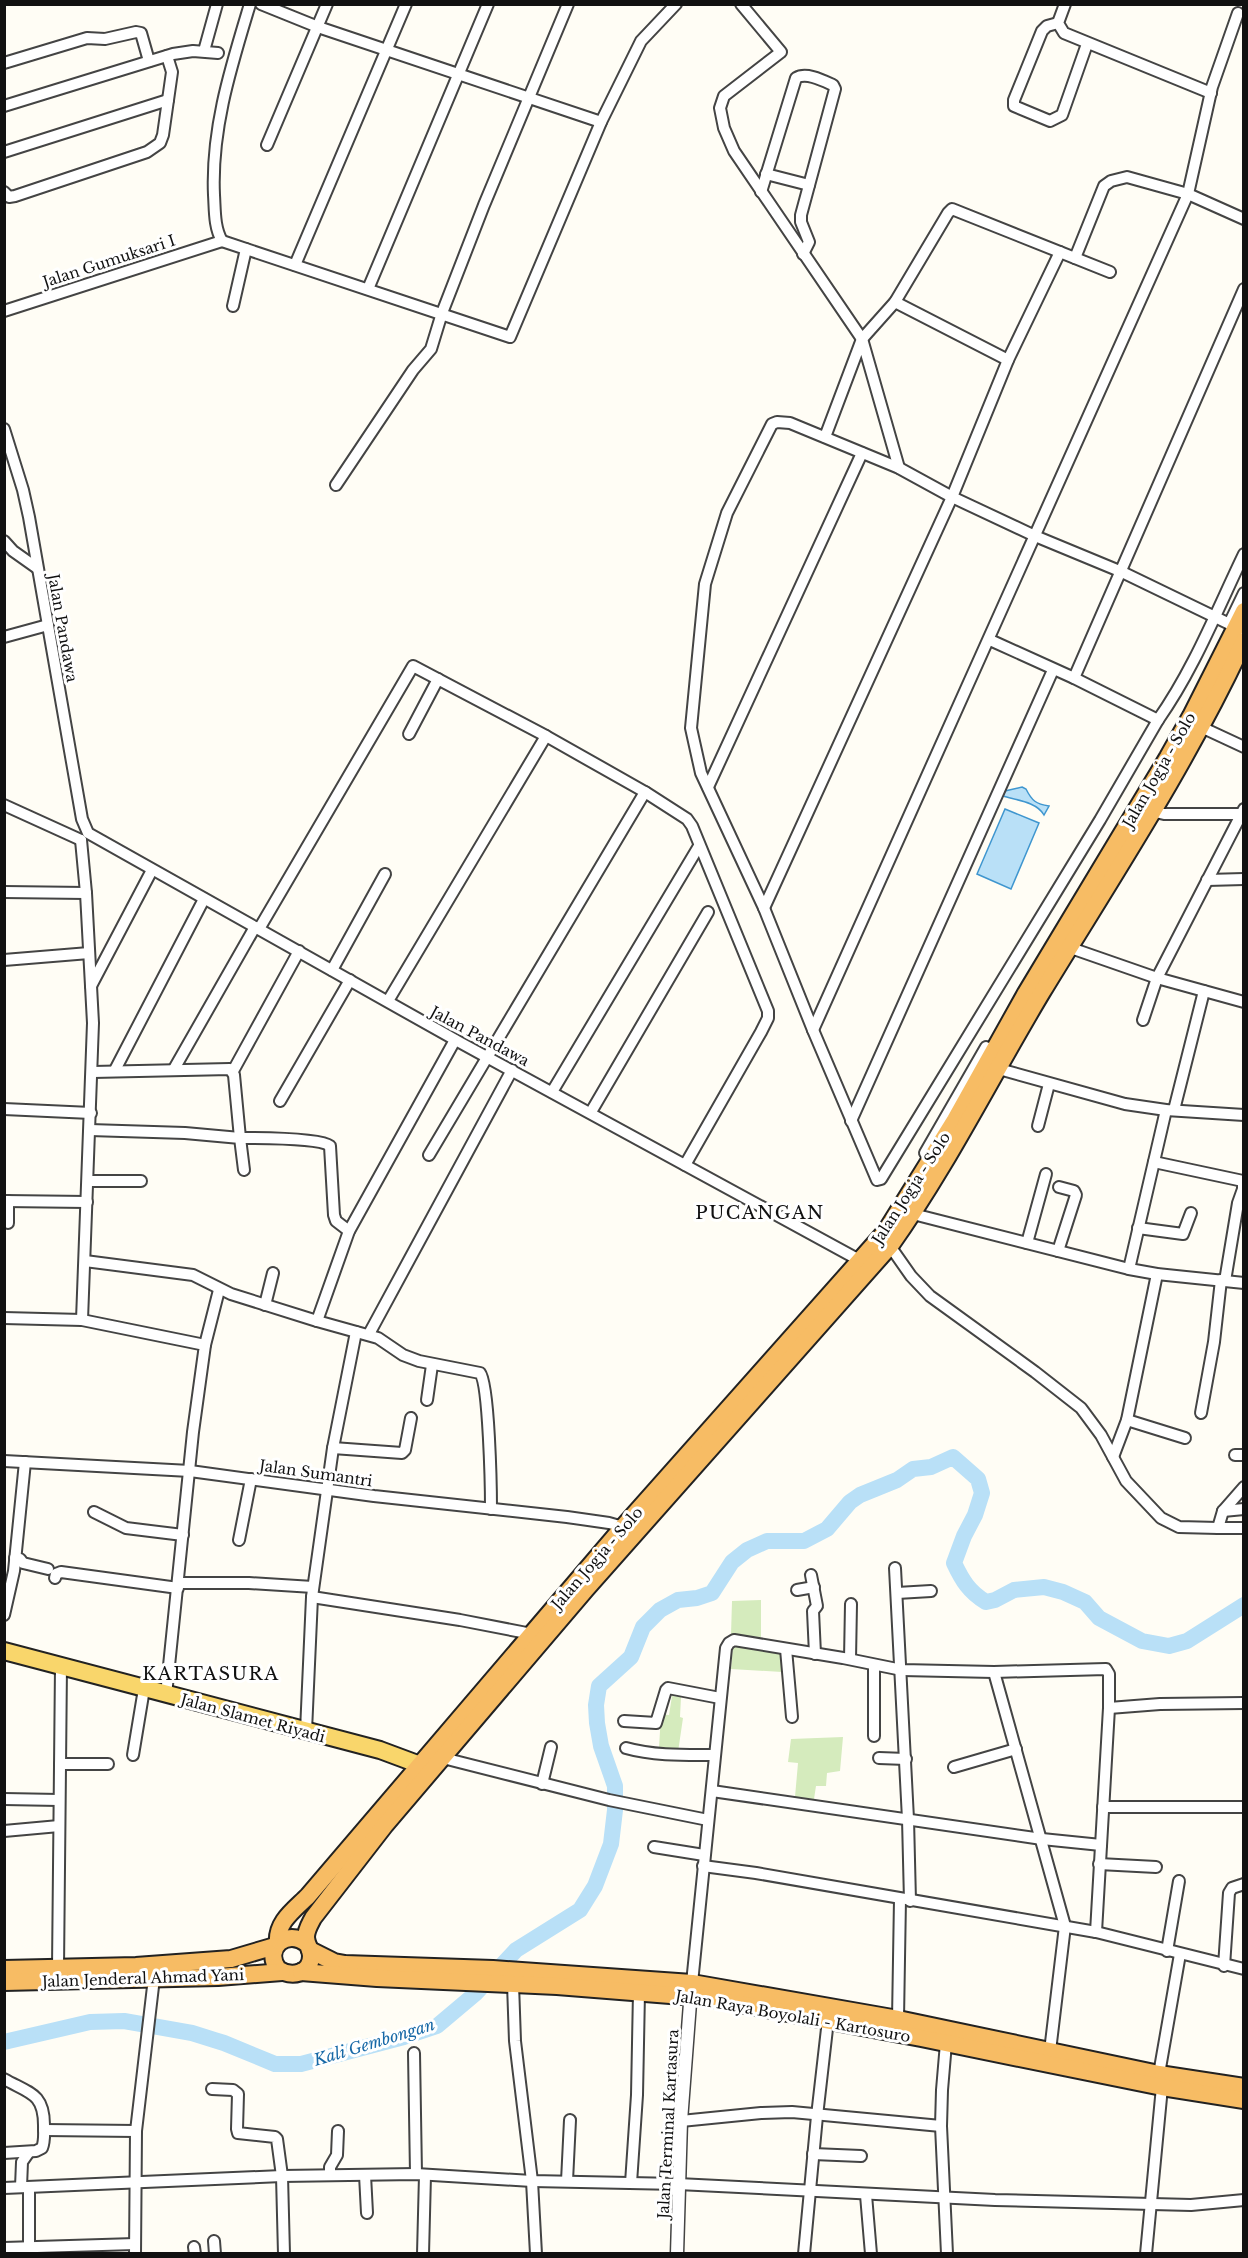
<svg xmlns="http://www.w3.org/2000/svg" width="1248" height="2258" font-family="'Libre Baskerville',serif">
  <rect width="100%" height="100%" fill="#fffdf5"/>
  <g fill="#d5ebbd">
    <polygon points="761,1600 761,1637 731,1635 732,1601"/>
    <polygon points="733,1646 782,1652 782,1672 731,1669"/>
    <polygon points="672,1696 681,1697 680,1717 683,1718 678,1752 659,1748 661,1714 669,1715"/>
    <polygon points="843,1737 840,1771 827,1773 826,1786 816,1786 814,1799 795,1797 798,1763 788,1762 791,1739"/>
  </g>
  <g fill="#b9e0f7" stroke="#3f96cf" stroke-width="1.5">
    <path d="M 1022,787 L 1026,789 C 1032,801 1036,804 1049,806 L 1044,815 C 1037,802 1016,800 1003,796 L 1005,791 Z"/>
    <polygon points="1005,809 1039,823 1011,889 977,874"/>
  </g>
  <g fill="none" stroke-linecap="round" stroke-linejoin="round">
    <path stroke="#b9e0f7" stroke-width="16" d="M 4,2042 L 90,2022 L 124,2021 L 192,2033 L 224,2043 L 275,2064 L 301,2064 L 404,2037 L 437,2026 L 475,1994 L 516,1950 L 580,1910 L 595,1886 L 611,1844 L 615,1810 L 615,1786 L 601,1746 L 597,1723 L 596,1705 L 599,1686 L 631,1657 L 643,1627 L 660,1610 L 678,1600 L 697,1598 L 712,1593 L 732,1562 L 747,1550 L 767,1541 L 804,1541 L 827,1529 L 850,1502 L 860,1495 L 897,1480 L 913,1469 L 931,1467 L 953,1457 L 978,1479 L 982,1493 L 975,1515 L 964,1536 L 954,1563 C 962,1580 969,1592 986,1602 L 995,1600 L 1014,1590 L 1044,1587 L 1063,1592 L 1085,1602 L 1099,1618 L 1142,1641 L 1169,1646 L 1187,1641 L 1244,1605"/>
    <defs>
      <g id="minor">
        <polyline points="261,4 318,27 601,122"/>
        <polyline points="741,4 781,52 724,96 720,108 724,128 734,151 862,339 895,302 948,213 952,209 1110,272"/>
        <polyline points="1065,4 1058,23 1064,33 1211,93"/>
        <polyline points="1238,13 1212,87 1188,194 1244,219"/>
        <polyline points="1058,23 1047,26 1042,31 1014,100 1014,106 1050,121 1062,115 1087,44"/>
        <polyline points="204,51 217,4"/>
        <polyline points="4,63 87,38 105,39 136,32 141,33 149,61"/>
        <polyline points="4,106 173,54 193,51 218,53"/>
        <polyline points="267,145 327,4"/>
        <polyline points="4,152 168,100"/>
        <polyline points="766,174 809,185"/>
        <polyline points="4,192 9,197 15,196 147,152 160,143 163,135 172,72 167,56"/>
        <path d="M 761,192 L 796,78 C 806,72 822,80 833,85 L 835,89 L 801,215 L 801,222 L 809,242 L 803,254"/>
        <polyline points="222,241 510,337 601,122 641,41 676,4"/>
        <path d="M 222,241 C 214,227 215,210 214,195 C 211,129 231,67 250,4"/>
        <polyline points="295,265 406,4"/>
        <polyline points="368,289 488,4"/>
        <polyline points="895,302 1008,360"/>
        <polyline points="233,306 246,249"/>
        <polyline points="4,311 222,241"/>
        <polyline points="4,429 23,490 29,517 82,819 88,833 461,1043 861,1261"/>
        <polyline points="825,437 862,339 899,468"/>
        <polyline points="336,485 413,370 431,349 442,313 484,205 568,4"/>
        <polyline points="4,541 13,551 37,568"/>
        <polyline points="1231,620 1244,593"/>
        <polyline points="4,637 48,625"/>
        <polyline points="990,640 1074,678 1158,720 1100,820 881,1179 877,1180 813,1030 764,908 701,773 691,728 705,584 727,513 772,424 777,422 790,423 899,468 952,497 1035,536 1122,572 1244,631"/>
        <polyline points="1074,678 1244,289"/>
        <path d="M 1158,720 C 1194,669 1217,610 1244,554"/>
        <polyline points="1201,727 1244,747"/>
        <polyline points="409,734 438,679"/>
        <polyline points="708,787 862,453"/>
        <polyline points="4,805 81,840"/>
        <polyline points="1147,810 1164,814 1244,814"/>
        <polyline points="81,840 86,893 93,1023 82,1320"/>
        <polyline points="1207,880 1244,879"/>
        <polyline points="4,892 86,893"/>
        <polyline points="764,908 952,497 1008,360 1060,252"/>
        <polyline points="259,929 413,666 546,736 645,792 687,819 692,826 768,1011 768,1018 761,1032 685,1165"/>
        <polyline points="1065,946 1157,978 1244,1002"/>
        <polyline points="4,960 89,953"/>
        <polyline points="332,970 385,874"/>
        <polyline points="91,986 152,870"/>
        <polyline points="388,1001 546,736"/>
        <polyline points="1143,1020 1157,978 1244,809"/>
        <polyline points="813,1030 1188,194 1127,177 1111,181 1104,186 1075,258"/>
        <polyline points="174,1069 255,927"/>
        <polyline points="999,1069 1125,1104 1166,1110 1244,1115"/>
        <polyline points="115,1070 204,899"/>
        <polyline points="233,1071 299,951"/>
        <path d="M 93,1072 L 230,1069 L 234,1075 L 240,1138 C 257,1138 320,1138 330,1146 L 334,1215 L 336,1221 L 349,1231"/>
        <polyline points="552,1092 699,846"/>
        <polyline points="280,1101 350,980"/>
        <polyline points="4,1109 91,1113"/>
        <polyline points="1174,1110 1204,991"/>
        <polyline points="591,1112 708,912"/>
        <polyline points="851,1121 1053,670"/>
        <polyline points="1038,1126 1049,1084"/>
        <polyline points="90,1130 185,1133 240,1138 244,1170"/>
        <polyline points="925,1153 986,1047"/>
        <polyline points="429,1155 645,792"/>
        <polyline points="1154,1162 1243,1181 1243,1189 1238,1203 1225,1281"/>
        <polyline points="88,1181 141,1181"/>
        <polyline points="4,1201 87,1202"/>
        <polyline points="8,1201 8,1223"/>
        <polyline points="913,1214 1129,1269 1157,1274 1244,1283"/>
        <polyline points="1138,1228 1183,1234 1191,1213"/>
        <polyline points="1027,1243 1046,1174"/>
        <polyline points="890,1246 911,1276 930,1296 1035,1372 1081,1408 1101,1435 1126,1481 1161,1518 1179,1527 1218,1528"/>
        <polyline points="1058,1251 1076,1195 1074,1191 1059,1187"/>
        <path d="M 85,1261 L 193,1275 L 231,1294 L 317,1321 L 378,1338 L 403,1355 L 419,1361 L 480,1373 C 489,1384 491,1487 491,1509"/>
        <polyline points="1129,1269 1166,1110"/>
        <polyline points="265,1305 273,1273"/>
        <polyline points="4,1318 82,1320 205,1345 193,1432 166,1695"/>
        <polyline points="317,1321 349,1231 455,1040"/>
        <polyline points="369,1334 512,1070"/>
        <polyline points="205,1345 219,1290"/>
        <polyline points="427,1400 432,1365"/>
        <polyline points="1201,1413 1214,1342 1221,1280"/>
        <polyline points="1127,1420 1185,1438"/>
        <polyline points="333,1448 402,1453 405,1450 411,1418"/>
        <polyline points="1235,1455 1244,1455"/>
        <polyline points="1113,1457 1127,1420 1157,1274"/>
        <polyline points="4,1461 190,1471 374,1496 567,1517 609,1523 623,1527"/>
        <polyline points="1244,1487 1223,1511 1218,1528 1244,1528"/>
        <polyline points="1223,1511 1244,1509"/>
        <polyline points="94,1512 126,1528 183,1535"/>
        <polyline points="239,1540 251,1479"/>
        <polyline points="15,1558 20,1559 23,1563 48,1569"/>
        <polyline points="895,1568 908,1819 910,1901"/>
        <polyline points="811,1575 817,1606 813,1611 815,1654"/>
        <polyline points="55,1578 56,1574 61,1572 178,1588"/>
        <polyline points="179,1583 249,1583 313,1587"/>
        <polyline points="797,1590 814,1587"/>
        <polyline points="897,1593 931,1591"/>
        <polyline points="312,1597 460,1620 532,1634"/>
        <polyline points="4,1615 14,1571 25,1462"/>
        <polyline points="786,1649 792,1717"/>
        <polyline points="850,1659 851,1604"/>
        <polyline points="874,1665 874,1736"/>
        <polyline points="994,1672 1065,1926 1050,2051"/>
        <polyline points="1109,1708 1160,1704 1244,1703"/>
        <polyline points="624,1721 656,1723 666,1690 668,1688 720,1698"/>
        <polyline points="306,1731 312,1597 333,1448 356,1332"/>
        <path d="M 626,1748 C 654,1756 686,1755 714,1755"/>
        <polyline points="133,1755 144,1689"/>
        <polyline points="439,1757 609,1800 708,1820"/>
        <polyline points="879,1758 906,1759"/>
        <polyline points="60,1764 108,1764"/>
        <polyline points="954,1767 1016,1749"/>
        <polyline points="542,1784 551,1747"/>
        <polyline points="712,1791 1042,1839 1101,1845"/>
        <polyline points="4,1799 59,1800"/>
        <polyline points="1103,1807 1244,1807"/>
        <polyline points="4,1831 59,1826"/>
        <polyline points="654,1847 704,1855"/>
        <polyline points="1099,1864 1156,1867"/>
        <polyline points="703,1866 756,1873 1096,1932 1244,1969"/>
        <polyline points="1167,1951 1179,1881"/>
        <polyline points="1224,1966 1229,1893 1232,1888 1244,1884"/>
        <polyline points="58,1968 61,1666"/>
        <polyline points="692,1983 726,1648 729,1643 734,1640 843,1658 902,1670 994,1672 1106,1669 1109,1674 1109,1708 1096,1932"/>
        <polyline points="513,1984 515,2041 532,2181 536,2254"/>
        <polyline points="898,2019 900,1899"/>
        <polyline points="946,2043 942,2090 941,2126 947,2254"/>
        <polyline points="414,2053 416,2174"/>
        <polyline points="1159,2074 1180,1954"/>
        <path d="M 4,2079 C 29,2093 44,2093 44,2125 C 44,2133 45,2141 42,2148 L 36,2151 L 4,2153"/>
        <polyline points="212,2089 233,2090 238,2094 237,2129 238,2133 275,2137 277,2139 282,2176 284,2254"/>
        <polyline points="681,2121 761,2113 792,2112 941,2126"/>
        <polyline points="44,2130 136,2131"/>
        <polyline points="813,2154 861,2156"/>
        <polyline points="330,2175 330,2167 337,2155 338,2131"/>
        <polyline points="365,2175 367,2213"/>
        <polyline points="567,2181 570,2120"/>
        <polyline points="631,2183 637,2095 639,1992"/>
        <polyline points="21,2187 22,2162 29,2152"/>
        <polyline points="29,2187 29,2247"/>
        <polyline points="4,2188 282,2176 416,2174 532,2181 678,2184 995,2200 1191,2205 1244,2200"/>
        <polyline points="866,2195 871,2254"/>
        <polyline points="214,2241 215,2254"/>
        <polyline points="194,2247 195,2254"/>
        <polyline points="4,2248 135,2244"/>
        <polyline points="135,2254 136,2131 154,1978"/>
        <polyline points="423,2254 425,2175"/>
        <polyline points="804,2254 817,2116 828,2020"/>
        <polyline points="1146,2254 1162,2087"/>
      </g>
      <polyline id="tertiary" points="677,2254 681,2121 691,1990"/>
      <polyline id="primary" points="4,1651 380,1750 431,1769"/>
      <g id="trunk">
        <path d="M 278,1943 C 276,1922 294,1910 308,1896 L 623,1527 L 886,1231 L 955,1120 L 1026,993 L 1168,757 L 1191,716 L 1244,611"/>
        <path d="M 307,1944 C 287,1927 263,1949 278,1969 C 291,1978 311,1974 311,1956 C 311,1949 306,1944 306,1937 C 306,1930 310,1924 313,1918 L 385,1825 L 586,1589 L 890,1246 C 947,1166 991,1077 1042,992 C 1112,877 1187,764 1244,641"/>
        <polyline points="310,1950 334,1962 345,1964 493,1969 692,1983 898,2019 1159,2074 1244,2087"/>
        <polyline points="4,1969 136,1966 231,1959 275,1946"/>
        <polyline points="301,1972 377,1978 557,1986 708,1998 921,2038 1162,2087 1244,2100"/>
        <polyline points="4,1982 218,1977 282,1972"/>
      </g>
    </defs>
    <use href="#minor" stroke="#444" stroke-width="14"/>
    <use href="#tertiary" stroke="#444" stroke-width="15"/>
    <use href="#primary" stroke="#222" stroke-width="20"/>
    <use href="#trunk" stroke="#222" stroke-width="20"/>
    <use href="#minor" stroke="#fff" stroke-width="10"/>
    <use href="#tertiary" stroke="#fff" stroke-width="12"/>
    <use href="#primary" stroke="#f9d66b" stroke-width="16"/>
    <use href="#trunk" stroke="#f7bc64" stroke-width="16"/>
  </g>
  <g text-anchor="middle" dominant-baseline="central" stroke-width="6" stroke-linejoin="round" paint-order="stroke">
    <g font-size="15" fill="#111" stroke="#fff">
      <text transform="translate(109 261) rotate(-18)">Jalan Gumuksari I</text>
      <text transform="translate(63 628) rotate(80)">Jalan Pandawa</text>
      <text transform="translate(1159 770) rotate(-60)">Jalan Jogja - Solo</text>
      <text transform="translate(480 1036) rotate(28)">Jalan Pandawa</text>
      <text transform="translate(911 1188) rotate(-57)">Jalan Jogja - Solo</text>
      <text transform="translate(316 1473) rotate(8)">Jalan Sumantri</text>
      <text transform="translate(597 1558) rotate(-49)">Jalan Jogja - Solo</text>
      <text transform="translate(253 1718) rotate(15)">Jalan Slamet Riyadi</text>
      <text transform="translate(143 1978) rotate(-2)">Jalan Jenderal Ahmad Yani</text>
      <text transform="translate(793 2016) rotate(10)">Jalan Raya Boyolali - Kartosuro</text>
      <text transform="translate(668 2124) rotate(-87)">Jalan Terminal Kartasura</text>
    </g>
    <g font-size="16" font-style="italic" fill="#1768a6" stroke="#fff">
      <text transform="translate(374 2042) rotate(-17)">Kali Gembongan</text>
    </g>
    <g font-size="18" letter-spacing="1.5" fill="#111" stroke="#fff">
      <text x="760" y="1213">PUCANGAN</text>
      <text x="211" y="1674">KARTASURA</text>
    </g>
  </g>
  <rect width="1248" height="2258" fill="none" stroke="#111111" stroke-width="12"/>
</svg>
